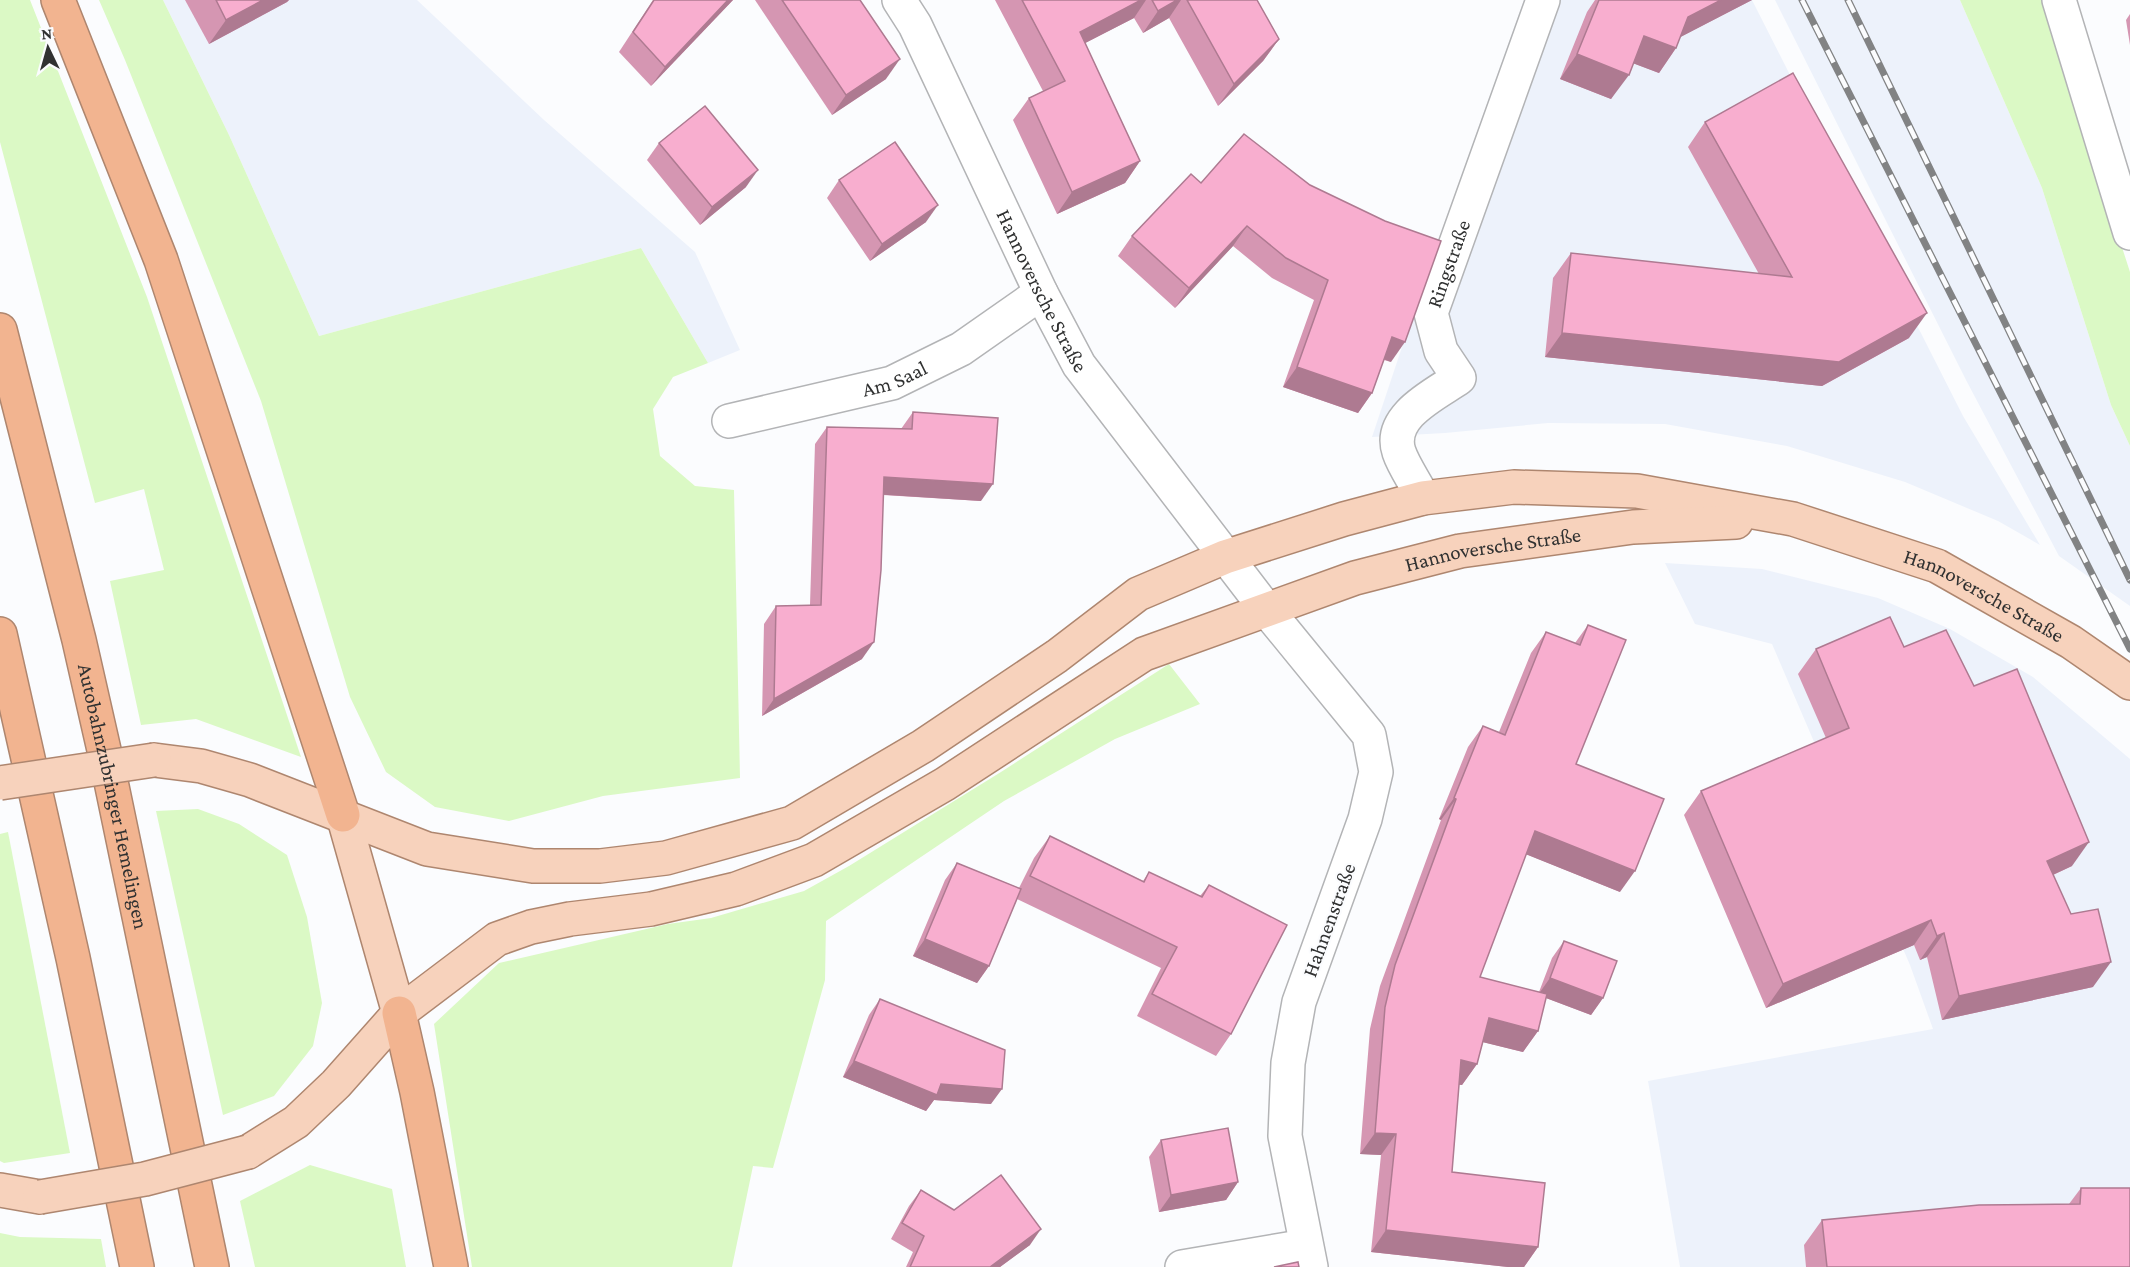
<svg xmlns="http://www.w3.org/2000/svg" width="2130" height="1267" font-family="'Crimson Pro',serif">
  <rect width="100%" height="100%" fill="#fbfcfe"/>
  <g fill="#edf2fb">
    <polygon points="163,0 417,0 544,120 695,252 740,350 708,363 641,248 319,336 229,135"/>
    <polygon points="1524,0 1752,0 1963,416 2040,545 1998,521 1905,482 1787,446 1665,424 1548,423 1445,433 1372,437 1426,275"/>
    <polygon points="1775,0 1960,0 2042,188 2111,405 2130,446 2130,606 2059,556 1966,380"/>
    <polygon points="1665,563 1762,569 1878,598 1950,629 2033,677 2130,759 2130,1267 1680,1267 1648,1081 1933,1029 1910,965 1772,644 1695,624"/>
  </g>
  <g fill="#dbf9c5">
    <polygon points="0,0 30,0 147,297 301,757 196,719 141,725 110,581 164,570 144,489 95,503 0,142"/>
    <polygon points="99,0 163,0 229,135 319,336 641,248 708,363 673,377 653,409 660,456 695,486 734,490 740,778 603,796 509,821 435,807 386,772 350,697 261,401 125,60"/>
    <polygon points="1960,0 2042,0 2130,272 2130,446 2111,405 2042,188"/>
    <polygon points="1169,664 1200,704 1115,739 1004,801 826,921 825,980 773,1168 753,1166 732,1267 472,1267 434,1024 499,963 668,924 711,918 804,891 849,866 1001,772"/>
    <polygon points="198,809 239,824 287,855 307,917 322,1003 313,1046 274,1096 223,1115 156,811"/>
    <polygon points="8,832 70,1153 4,1163 0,1161 0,834"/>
    <polygon points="310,1165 392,1189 406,1267 255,1267 240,1201"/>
    <polygon points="0,1233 20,1237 101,1239 106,1267 0,1267"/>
  </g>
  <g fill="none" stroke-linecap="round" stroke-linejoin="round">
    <defs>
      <g id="minor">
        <path id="s1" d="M 899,0 L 915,25 L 1041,293 L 1079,365 L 1266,609 L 1369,735 L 1376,772 L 1365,819 L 1299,1002 L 1288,1063 L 1285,1136 L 1311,1267"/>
        <polyline points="2059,0 2130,233"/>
        <path id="s2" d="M 729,421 L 892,383 L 961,349 L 1041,293"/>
        <path id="s3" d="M 1423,498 C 1416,483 1404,467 1399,452 C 1387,416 1436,394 1459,378 L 1441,351 L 1431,313 L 1543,0"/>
        <polyline points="1182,1267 1306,1246"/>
      </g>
      <g id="major">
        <path id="s4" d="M 154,760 L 201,766 L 250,780 L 427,849 L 533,866 L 600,866 L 666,858 L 792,823 L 923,746 L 1057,656 L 1138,594 L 1225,557 L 1344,519 L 1423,498 L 1514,487 L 1637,491 L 1793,519 L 1937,566 L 2071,642 L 2130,683"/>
        <polyline points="343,815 399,1013"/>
        <path id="s5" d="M 248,1152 L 296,1122 L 336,1084 L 399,1013 L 497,939 L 531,927 L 570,919 L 651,909 L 736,889 L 814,860 L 945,784 L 1144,654 L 1355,578 L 1460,551 L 1633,527 L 1736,522"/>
        <polyline points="0,1190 40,1197"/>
      </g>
      <g id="highway">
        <polyline points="58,0 161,260 343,815"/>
        <path id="s6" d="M 0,330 L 79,640 L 109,772 L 212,1267"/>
        <polyline points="0,634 73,958 137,1267"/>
        <polyline points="399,1013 417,1092 451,1267"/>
      </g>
    </defs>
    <use href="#minor" stroke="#b3b4b6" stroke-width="36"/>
    <use href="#major" stroke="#ae866f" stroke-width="36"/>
    <use href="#highway" stroke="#ae866f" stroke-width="36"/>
    <use href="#minor" stroke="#fff" stroke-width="33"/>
    <use href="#major" stroke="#f7d2bc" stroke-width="33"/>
    <use href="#highway" stroke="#f2b490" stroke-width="33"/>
    <defs>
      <g id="rail">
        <polyline points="1802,0 2130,649"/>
        <polyline points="1848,0 2130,580"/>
      </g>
    </defs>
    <use href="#rail" stroke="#828384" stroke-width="7"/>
    <use href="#rail" stroke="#fbfcfe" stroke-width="4.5" stroke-dasharray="14" stroke-linecap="butt"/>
    <defs>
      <g id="major-bridge">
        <polyline points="0,783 154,760"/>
        <polyline points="40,1197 145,1179 248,1152"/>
      </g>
    </defs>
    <use href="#major-bridge" stroke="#ae866f" stroke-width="36" stroke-linecap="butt"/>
    <use href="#major-bridge" stroke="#f7d2bc" stroke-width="33"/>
  </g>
  <g fill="#d596b2">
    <polygon points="185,0 289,0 287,2 209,44"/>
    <polygon points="653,0 733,0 651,86 619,52"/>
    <polygon points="755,0 860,0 886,79 832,115"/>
    <polygon points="995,0 1257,0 1279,39 1263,61 1218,106 1169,18 1143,33 1134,18 1085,43 1140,161 1125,183 1057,214 1013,120 1029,98 1043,91"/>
    <polygon points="1595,0 1752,0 1680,37 1676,48 1659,73 1633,63 1611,99 1560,79 1587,12"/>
    <polygon points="2130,14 2130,45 2126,20"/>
    <polygon points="1705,122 1909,338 1822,386 1545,357 1553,278 1571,253 1759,274 1688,147"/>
    <polygon points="1244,134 1391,362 1384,360 1372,393 1358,413 1283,387 1314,300 1272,278 1233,246 1175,308 1118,256 1132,236 1201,183"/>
    <polygon points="659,143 746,187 700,225 647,160"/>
    <polygon points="839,180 926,222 870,261 827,198"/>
    <polygon points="913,412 981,501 883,495 862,659 762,716 764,624 776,606 810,605 815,444 827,427 901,429"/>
    <polygon points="1588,625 1576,764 1620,892 1526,854 1480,977 1539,992 1552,958 1564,941 1603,998 1591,1015 1546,998 1538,1031 1523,1052 1483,1042 1477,1064 1462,1085 1459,1085 1452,1172 1538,1247 1524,1267 1508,1267 1371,1252 1381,1155 1360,1154 1370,1029 1380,986 1441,820 1439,819 1468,747 1483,726 1499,732 1531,653 1546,632 1575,643"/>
    <polygon points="1904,647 1974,686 2072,866 2053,875 2093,987 1942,1020 1927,957 1920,960 1914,945 1766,1008 1684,815 1701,791 1826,738 1798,674 1816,649"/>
    <polygon points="1050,836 1143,881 1149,872 1200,896 1209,885 1231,1034 1216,1056 1137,1016 1161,968 1017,899 989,966 977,983 913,956 945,880 957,863 1019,888 1034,858"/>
    <polygon points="880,999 991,1104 934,1100 926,1111 843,1077 869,1015"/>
    <polygon points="1161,1140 1238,1182 1226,1200 1159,1212 1149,1157"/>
    <polygon points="2081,1188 2130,1267 1806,1267 1804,1245 1822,1220 2069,1204"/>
    <polygon points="921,1190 954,1210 1030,1245 1000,1267 906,1267 913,1252 891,1239 909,1206"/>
  </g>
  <g fill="#ae7a91">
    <polygon points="263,0 289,0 287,2 209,44 226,20"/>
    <polygon points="728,0 733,0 651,86 665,67"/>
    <polygon points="1141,0 1146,0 1134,18 1064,54 1080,32"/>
    <polygon points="1177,0 1181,0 1169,18 1143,33 1158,11"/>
    <polygon points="1721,0 1752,0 1671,42 1688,17"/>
    <polygon points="1644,36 1676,48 1659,73 1627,61"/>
    <polygon points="1279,39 1263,61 1218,106 1234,84"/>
    <polygon points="1577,54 1629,75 1611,99 1560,79"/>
    <polygon points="900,59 886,79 832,115 846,95"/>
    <polygon points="1140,161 1125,183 1057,214 1072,192"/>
    <polygon points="758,170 746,187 700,225 712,207"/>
    <polygon points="938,205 926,222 870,261 882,244"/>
    <polygon points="1247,226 1233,246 1175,308 1189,288"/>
    <polygon points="1927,313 1909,338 1822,386 1545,357 1562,333"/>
    <polygon points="1392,337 1405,342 1391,362 1378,357"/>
    <polygon points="1297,367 1372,393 1358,413 1283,387"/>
    <polygon points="884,477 993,484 981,501 872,494"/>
    <polygon points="874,642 862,659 762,716 774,699"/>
    <polygon points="1454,798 1456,799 1441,820 1439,819"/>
    <polygon points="1535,831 1635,871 1620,892 1520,852"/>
    <polygon points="2089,842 2072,866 2029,886 2047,861"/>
    <polygon points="1931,920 1914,945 1766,1008 1783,984"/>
    <polygon points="1944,933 1927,957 1920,960 1937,936"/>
    <polygon points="925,939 989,966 977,983 913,956"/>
    <polygon points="2111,962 2093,987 1942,1020 1959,996"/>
    <polygon points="1550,978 1603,998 1591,1015 1538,995"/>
    <polygon points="1489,1018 1538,1031 1523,1052 1474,1040"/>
    <polygon points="1461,1060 1477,1064 1462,1085 1446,1082"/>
    <polygon points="854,1061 941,1084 1002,1089 991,1104 934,1100 926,1111 843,1077"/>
    <polygon points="1375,1133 1396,1134 1381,1155 1360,1154"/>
    <polygon points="1238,1182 1226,1200 1159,1212 1171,1195"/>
    <polygon points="1041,1229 1030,1245 1000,1267 990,1267"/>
    <polygon points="1386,1230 1538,1247 1524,1267 1508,1267 1371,1252"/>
  </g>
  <g fill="#f8aecf" stroke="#ae7a91" stroke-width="1.5">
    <polygon points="216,0 263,0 226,20"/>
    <polygon points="654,0 728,0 665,67 633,32"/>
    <polygon points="782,0 860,0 900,59 846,95"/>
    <polygon points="1022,0 1141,0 1080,32 1140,161 1072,192 1029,98 1065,81"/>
    <polygon points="1152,0 1177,0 1158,11"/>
    <polygon points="1187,0 1257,0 1279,39 1234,84"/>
    <polygon points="1599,0 1721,0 1688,17 1676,48 1644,36 1629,75 1577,54"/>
    <polygon points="1793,73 1927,313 1839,362 1562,333 1571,253 1792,277 1705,122"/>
    <polygon points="705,106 758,170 712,207 659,143"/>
    <polygon points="1244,134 1310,185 1385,221 1441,241 1405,342 1392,337 1372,393 1297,367 1328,280 1286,258 1247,226 1189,288 1132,236 1191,174 1201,183"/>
    <polygon points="895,142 938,205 882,244 839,180"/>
    <polygon points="913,412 998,418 993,484 884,477 881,570 874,642 774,699 776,606 821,605 827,427 912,429"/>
    <polygon points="1890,617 1904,647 1946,630 1974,686 2017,669 2089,842 2047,861 2071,914 2098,909 2111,962 1959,996 1944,933 1937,936 1931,920 1783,984 1701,791 1849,728 1816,649"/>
    <polygon points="1588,625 1626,640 1576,764 1664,799 1635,871 1535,831 1480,977 1547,994 1538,1031 1489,1018 1477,1064 1461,1060 1452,1172 1545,1183 1538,1247 1386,1230 1396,1134 1375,1133 1385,1007 1395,965 1456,799 1454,798 1483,726 1505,735 1546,632 1580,645"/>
    <polygon points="1050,836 1144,882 1149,872 1202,897 1209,885 1287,925 1231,1034 1152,994 1177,947 1030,876"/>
    <polygon points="957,863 1021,889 989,966 925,939"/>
    <polygon points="1564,941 1617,961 1603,998 1550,978"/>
    <polygon points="880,999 1005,1050 1002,1089 941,1084 937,1095 854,1061"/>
    <polygon points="1228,1128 1238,1182 1171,1195 1161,1140"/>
    <polygon points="1001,1175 1041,1229 990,1267 910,1267 924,1236 902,1223 921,1190 954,1210"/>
    <polygon points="2081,1188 2130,1188 2130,1267 1827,1267 1822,1220 1979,1205 2080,1204"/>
    <polygon points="1298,1262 1299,1267 1274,1267"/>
  </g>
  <g text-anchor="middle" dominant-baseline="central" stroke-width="4.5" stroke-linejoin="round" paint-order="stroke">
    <g font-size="21" fill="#303131" stroke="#fbfcfe">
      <text stroke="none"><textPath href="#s3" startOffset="279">Ringstraße</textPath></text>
      <text stroke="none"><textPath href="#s1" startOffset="324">Hannoversche Straße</textPath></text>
      <text stroke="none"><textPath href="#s2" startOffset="171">Am Saal</textPath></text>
      <text stroke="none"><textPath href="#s5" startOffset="1412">Hannoversche Straße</textPath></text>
      <text stroke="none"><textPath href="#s4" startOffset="1956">Hannoversche Straße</textPath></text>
      <text stroke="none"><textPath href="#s6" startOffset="480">Autobahnzubringer Hemelingen</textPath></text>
      <text transform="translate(1329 920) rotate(-70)">Hahnenstraße</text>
    </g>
  </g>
  <g transform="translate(48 48) rotate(355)" stroke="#fbfcfe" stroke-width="4.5" paint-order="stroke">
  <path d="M0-4.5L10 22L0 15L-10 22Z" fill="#303131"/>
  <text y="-9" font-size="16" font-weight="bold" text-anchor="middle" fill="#303131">N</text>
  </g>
</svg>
